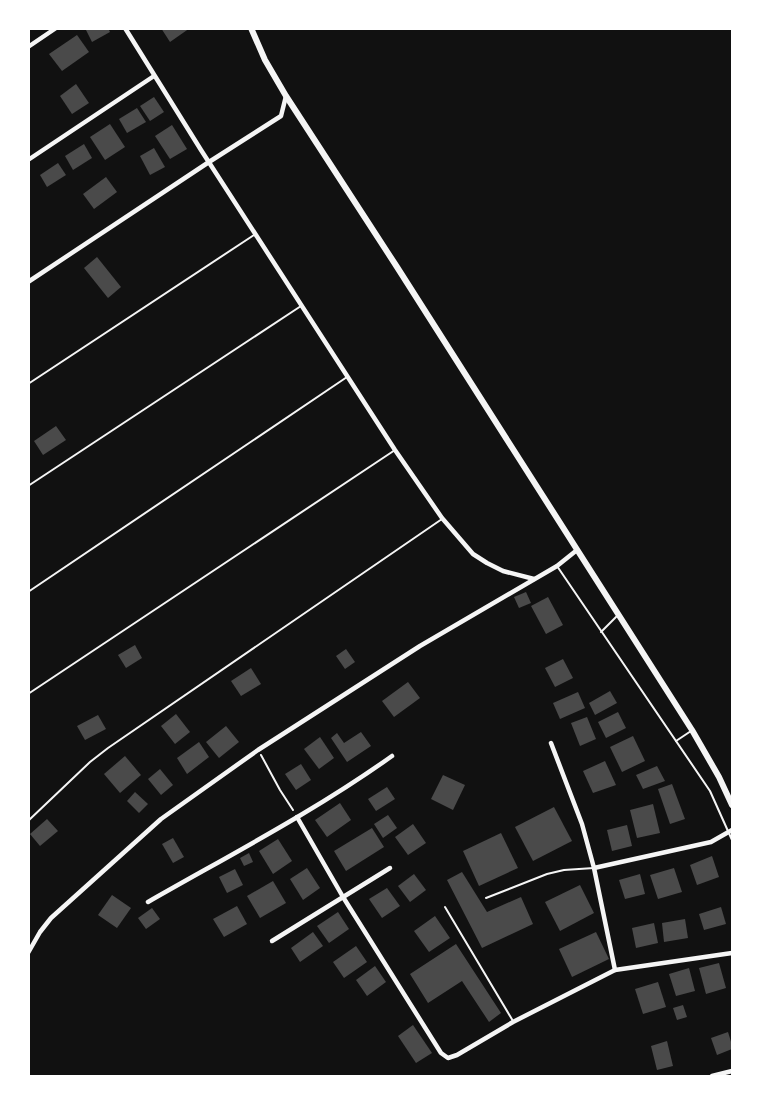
<svg xmlns="http://www.w3.org/2000/svg" width="761" height="1105" font-family="'Fira Sans',sans-serif">
  <rect width="100%" height="100%" fill="#111"/>
  <g fill="#4a4a4a">
    <polygon points="85,28 108,28 110,32 92,42"/>
    <polygon points="161,28 190,28 170,42"/>
    <polygon points="77,35 89,52 62,71 49,54"/>
    <polygon points="76,84 89,103 72,114 60,96"/>
    <polygon points="154,97 164,112 150,121 140,106"/>
    <polygon points="137,108 146,122 127,133 119,119"/>
    <polygon points="110,124 125,147 105,160 90,137"/>
    <polygon points="172,125 187,149 170,159 155,136"/>
    <polygon points="84,144 92,158 73,170 65,156"/>
    <polygon points="154,148 165,167 150,175 140,156"/>
    <polygon points="58,163 66,175 47,187 40,175"/>
    <polygon points="106,177 117,192 94,209 83,194"/>
    <polygon points="97,257 121,287 108,298 84,268"/>
    <polygon points="56,426 66,440 43,455 34,441"/>
    <polygon points="526,592 531,603 519,608 514,597"/>
    <polygon points="548,597 563,625 546,634 531,606"/>
    <polygon points="135,645 142,658 126,668 118,655"/>
    <polygon points="346,649 355,662 345,669 336,656"/>
    <polygon points="563,659 573,678 555,687 545,668"/>
    <polygon points="251,668 261,684 241,696 231,681"/>
    <polygon points="408,682 420,698 394,717 382,701"/>
    <polygon points="610,691 617,703 595,715 589,703"/>
    <polygon points="578,692 585,708 560,719 553,703"/>
    <polygon points="618,712 626,728 606,738 598,722"/>
    <polygon points="176,714 190,732 175,744 161,726"/>
    <polygon points="98,715 106,729 85,740 77,726"/>
    <polygon points="587,717 596,739 580,746 571,723"/>
    <polygon points="226,726 239,742 219,758 206,742"/>
    <polygon points="361,732 371,746 347,762 331,738 337,733 344,743"/>
    <polygon points="633,736 645,761 622,772 610,747"/>
    <polygon points="320,737 334,758 319,769 304,749"/>
    <polygon points="199,742 209,757 187,774 177,758"/>
    <polygon points="125,756 141,775 120,793 104,774"/>
    <polygon points="605,761 616,785 593,793 583,771"/>
    <polygon points="301,764 311,780 296,790 285,774"/>
    <polygon points="657,766 665,781 643,789 636,775"/>
    <polygon points="160,769 173,785 161,795 148,779"/>
    <polygon points="443,775 465,785 453,810 431,799"/>
    <polygon points="672,784 685,819 670,824 658,789"/>
    <polygon points="387,787 395,799 376,811 368,799"/>
    <polygon points="135,792 148,804 139,813 127,801"/>
    <polygon points="340,803 351,820 327,837 315,820"/>
    <polygon points="653,804 660,833 637,838 630,810"/>
    <polygon points="554,807 572,841 533,861 515,827"/>
    <polygon points="388,815 397,828 383,838 374,824"/>
    <polygon points="47,819 58,831 40,846 30,834"/>
    <polygon points="413,824 426,843 408,855 395,837"/>
    <polygon points="627,825 632,846 612,851 607,830"/>
    <polygon points="372,828 384,847 346,871 334,851"/>
    <polygon points="501,833 518,868 479,886 463,851"/>
    <polygon points="173,838 184,857 173,863 162,844"/>
    <polygon points="278,839 292,861 273,874 259,851"/>
    <polygon points="249,853 253,862 244,866 240,858"/>
    <polygon points="712,856 719,877 697,885 690,865"/>
    <polygon points="307,868 320,888 303,900 290,879"/>
    <polygon points="674,868 682,892 658,899 650,875"/>
    <polygon points="235,869 243,885 227,893 219,877"/>
    <polygon points="462,872 487,912 521,897 533,924 482,948 447,880"/>
    <polygon points="414,874 426,890 410,902 398,886"/>
    <polygon points="640,874 645,894 625,899 619,880"/>
    <polygon points="273,881 286,903 260,918 247,896"/>
    <polygon points="580,885 594,913 560,931 545,902"/>
    <polygon points="387,888 400,906 382,918 369,899"/>
    <polygon points="112,895 131,908 117,928 98,915"/>
    <polygon points="237,906 247,924 224,937 213,919"/>
    <polygon points="721,907 726,924 704,930 699,914"/>
    <polygon points="152,908 160,919 146,929 138,918"/>
    <polygon points="338,912 349,929 329,943 317,926"/>
    <polygon points="435,916 450,938 429,952 414,931"/>
    <polygon points="685,919 688,938 664,942 662,923"/>
    <polygon points="654,923 658,943 636,948 632,928"/>
    <polygon points="313,932 323,946 300,962 291,948"/>
    <polygon points="596,932 609,959 572,977 559,949"/>
    <polygon points="456,944 501,1013 489,1022 462,981 428,1003 410,974"/>
    <polygon points="356,946 367,962 344,978 333,962"/>
    <polygon points="719,963 726,988 706,994 699,968"/>
    <polygon points="375,966 386,982 367,996 356,980"/>
    <polygon points="689,968 695,991 676,996 669,974"/>
    <polygon points="658,982 666,1007 643,1014 635,989"/>
    <polygon points="683,1005 687,1017 677,1020 673,1008"/>
    <polygon points="413,1025 432,1053 416,1063 398,1036"/>
    <polygon points="728,1032 732,1045 732,1049 717,1055 711,1038"/>
    <polygon points="667,1041 673,1066 657,1070 651,1046"/>
  </g>
  <g fill="none" stroke-linecap="round" stroke-linejoin="round">
    <polyline stroke="#f5f5f5" stroke-width="2" points="261,755 280,790 293,810"/>
    <g stroke="#f5f5f5" stroke-width="2">
      <polyline points="28,384 254,235"/>
      <polyline points="28,486 301,306"/>
      <polyline points="557,566 710,791 732,840"/>
      <polyline points="28,592 347,377"/>
      <polyline points="601,632 618,615"/>
      <polyline points="28,694 395,450"/>
      <polyline points="676,741 691,731"/>
      <polyline points="28,821 90,762 108,748 442,519"/>
      <polyline points="486,898 547,874 564,870 594,868"/>
      <polyline points="445,907 513,1021"/>
    </g>
    <g stroke="#f5f5f5" stroke-width="4.5">
      <polyline points="125,28 201,150 395,450 442,518 473,554 487,563 503,571 534,579"/>
      <polyline points="28,47 56,28"/>
      <polyline points="28,160 154,76"/>
      <polyline points="28,282 209,162 281,116 286,96"/>
      <polyline points="551,743 582,824 594,868 615,970"/>
      <polyline points="297,817 343,897 441,1053 448,1058 457,1055 513,1022 615,970 732,953"/>
      <polyline points="594,868 711,842 732,830"/>
      <path d="M 148,902 C 230,855 315,811 392,756"/>
      <polyline points="272,941 390,868"/>
      <polyline points="28,953 40,932 51,918 161,819 258,750 420,646 557,566 577,550"/>
      <polyline points="712,1076 732,1071"/>
    </g>
    <polyline stroke="#f5f5f5" stroke-width="6" points="251,28 265,60 286,96 397,267 692,730 719,777 732,805"/>
  </g>
  <rect width="761" height="1105" fill="none" stroke="#ffffff" stroke-width="60"/>
</svg>
